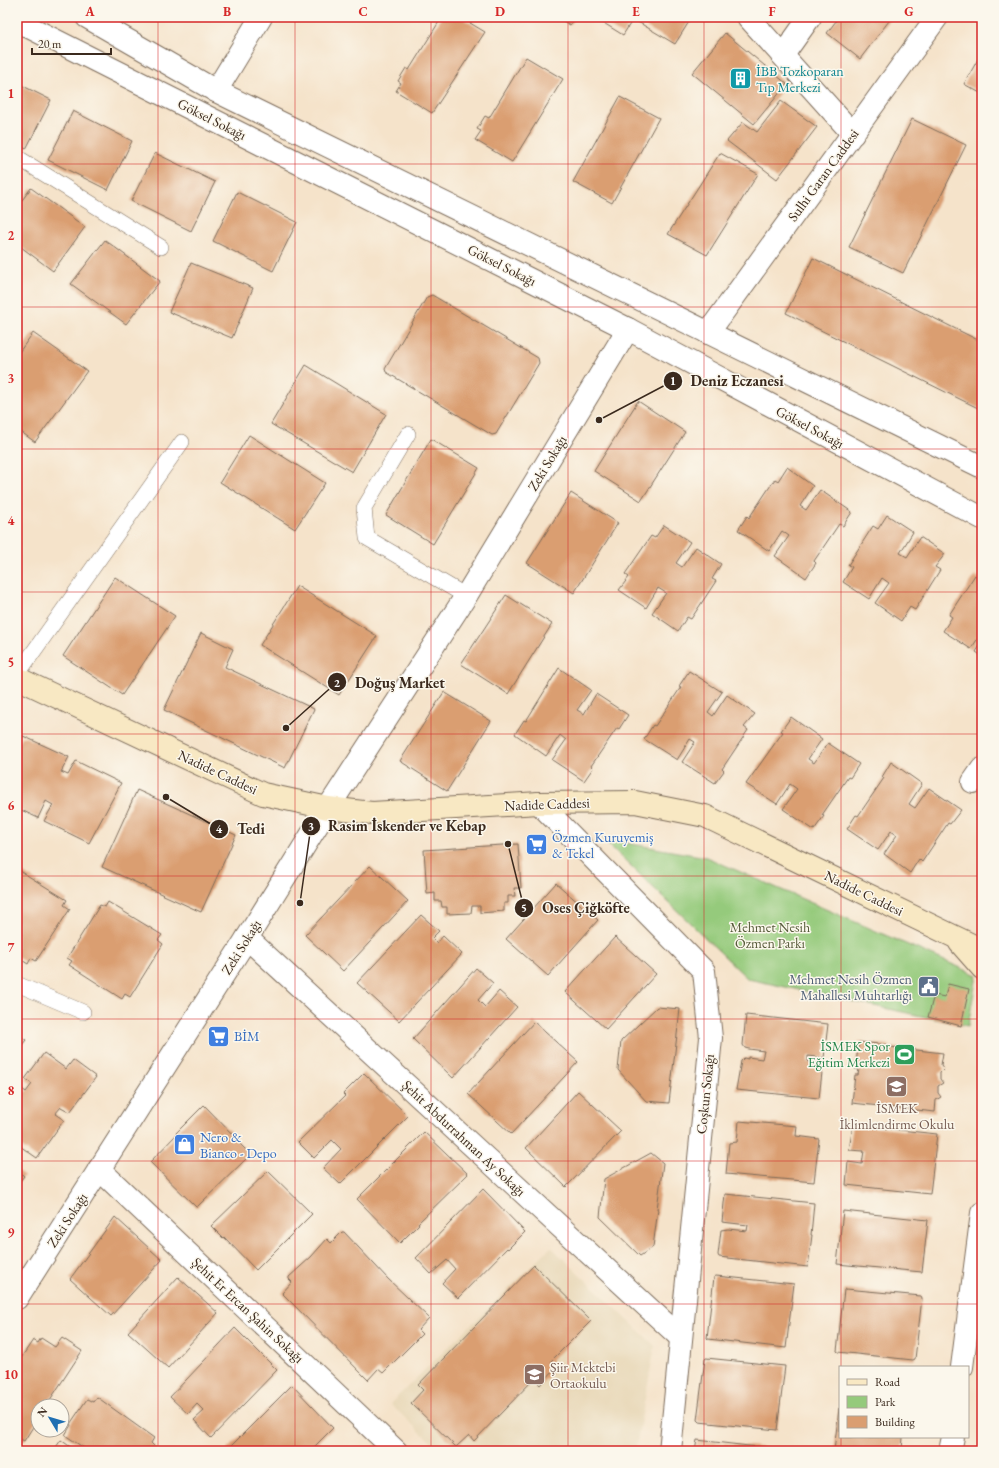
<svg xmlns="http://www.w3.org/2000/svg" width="999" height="1468" font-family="'EB Garamond',serif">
  <rect width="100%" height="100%" fill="#fbf7ec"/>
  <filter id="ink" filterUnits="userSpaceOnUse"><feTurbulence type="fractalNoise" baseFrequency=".025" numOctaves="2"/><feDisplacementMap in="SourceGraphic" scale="8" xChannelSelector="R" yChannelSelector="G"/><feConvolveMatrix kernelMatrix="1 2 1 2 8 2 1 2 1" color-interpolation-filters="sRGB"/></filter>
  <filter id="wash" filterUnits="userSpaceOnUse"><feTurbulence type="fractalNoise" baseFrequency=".012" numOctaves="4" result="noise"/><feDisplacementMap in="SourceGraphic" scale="16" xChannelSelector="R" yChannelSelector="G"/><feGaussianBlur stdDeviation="0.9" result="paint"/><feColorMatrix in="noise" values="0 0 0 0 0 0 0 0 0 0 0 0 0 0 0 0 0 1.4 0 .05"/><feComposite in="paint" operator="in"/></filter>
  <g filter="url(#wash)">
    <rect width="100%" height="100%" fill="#f5e3ca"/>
    <polygon fill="#e9d9ba" points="551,1247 655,1346 635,1451 441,1451 390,1404"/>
    <polygon fill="#95ca7c" stroke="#687a4d" points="603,839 706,857 977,975 968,1026 748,979"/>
    <g id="blocks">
      <g fill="#da9e71">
        <polygon points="442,17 460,17 485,32 432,113 396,91 401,83 398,81 406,68 409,70"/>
        <polygon points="557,17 576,17 570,25"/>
        <polygon points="594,17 692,17 675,44 633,19 623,35"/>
        <polygon points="839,17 892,17 860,59 827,33"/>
        <polygon points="725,33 787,84 754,124 692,73"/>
        <polygon points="982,52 982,94 964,84"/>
        <polygon points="526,57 563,79 512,162 475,140 481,131 477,129 485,116 489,118"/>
        <polygon points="17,83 51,100 26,149 17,144"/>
        <polygon points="620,97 659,118 612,203 573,182"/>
        <polygon points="781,101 817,127 777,179 727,141 743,122 757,132"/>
        <polygon points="73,111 132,141 108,190 48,160"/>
        <polygon points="912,119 966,145 903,273 849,247"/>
        <polygon points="155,153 215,182 191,231 131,201"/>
        <polygon points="720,153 758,174 707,255 668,234"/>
        <polygon points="31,188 85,227 53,271 17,244 17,207"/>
        <polygon points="237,192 297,222 273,271 213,241"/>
        <polygon points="105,240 160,281 126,324 71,284"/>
        <polygon points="813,258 982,342 982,410 786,313"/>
        <polygon points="191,263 253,288 232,338 169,312"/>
        <polygon points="432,295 538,358 539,363 496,434 492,435 386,372 385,369 427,297"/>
        <polygon points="33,333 87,371 35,442 17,429 17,355"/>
        <polygon points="306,365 386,414 352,472 271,424"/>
        <polygon points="638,401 685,432 641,501 594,471"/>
        <polygon points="249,435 325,483 295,529 220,482"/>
        <polygon points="431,439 479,468 433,544 386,515"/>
        <polygon points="787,467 813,486 800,506 806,510 820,490 852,512 843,526 839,524 814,561 816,563 806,578 775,556 789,536 782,531 769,551 738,530 747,516 749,518 775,479 778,481"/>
        <polygon points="571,493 618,523 574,593 527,563"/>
        <polygon points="887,515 913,532 900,553 907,557 920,537 945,554 935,567 940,570 915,610 910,607 901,621 875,603 889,583 882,578 869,599 843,582 852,567 848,565 873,526 878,529"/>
        <polygon points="664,525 690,542 676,563 682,567 696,547 721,564 712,579 716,581 691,619 687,617 678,631 652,613 666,593 658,588 646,608 619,590 629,577 625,574 651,536 655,538"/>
        <polygon points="982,572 982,632 971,649 943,631 952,617 949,615 975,575 978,578"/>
        <polygon points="115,577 175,616 122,695 63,656"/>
        <polygon points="297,586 377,636 339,695 260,645"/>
        <polygon points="506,595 552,624 508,694 461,664"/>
        <polygon points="201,633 233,649 225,667 314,709 285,768 164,710"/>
        <polygon points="982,642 982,656 976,652"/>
        <polygon points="559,668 591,690 577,710 584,714 596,694 628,715 619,729 617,728 591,766 593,768 584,781 552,760 566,740 560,735 546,756 515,734 524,720 526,721"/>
        <polygon points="689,671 722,692 708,712 713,716 727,695 755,714 744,727 748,730 722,769 724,771 715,783 682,762 695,742 690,739 677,760 644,739 653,725 655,726 681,687 679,686"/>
        <polygon points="444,692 491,721 447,791 400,761"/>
        <polygon points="791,717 822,739 808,759 814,763 828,743 859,764 850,778 848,777 822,815 824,816 814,830 783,809 797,789 790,784 777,804 746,784 783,732 781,731"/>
        <polygon points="23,736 69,757 61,772 68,775 76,761 121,783 89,843 44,821 53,805 46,801 38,818 17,808 17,747"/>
        <polygon points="891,762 922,784 909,804 915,808 929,788 961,810 950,824 948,823 922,862 919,859 910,873 884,854 897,835 891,831 878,850 847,829 856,815 858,816 884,778 882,777"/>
        <polygon points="137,790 236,835 201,912 102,867"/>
        <polygon points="518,844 521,888 514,888 515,896 508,896 508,903 504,903 504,911 480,913 480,906 472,906 471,913 447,914 447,907 442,907 441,901 435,901 435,893 427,894 424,850"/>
        <polygon points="370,866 408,901 343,971 305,935"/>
        <polygon points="17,869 67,900 64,905 70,909 36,961 31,958 28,964 17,957"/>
        <polygon points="556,883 598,920 548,976 506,939"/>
        <polygon points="108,902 162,935 158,940 163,944 130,997 125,994 122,999 69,965 72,961 67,958 100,905 105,907"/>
        <polygon points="421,915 439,931 432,938 437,943 443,936 462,954 399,1021 357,983"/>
        <polygon points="615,937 656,974 606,1029 565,992"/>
        <polygon points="476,968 493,983 478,1000 485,1007 499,991 517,1007 453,1078 413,1039"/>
        <polygon points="948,984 969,989 961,1026 928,1017 934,995 945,997"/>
        <polygon points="657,1007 680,1009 669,1103 646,1101 618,1070 621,1041"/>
        <polygon points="746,1015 828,1024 824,1058 808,1056 808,1062 823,1064 819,1098 736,1090 741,1061 744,1058 748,1059 748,1057 762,1059 764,1051 749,1049 745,1048 743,1045"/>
        <polygon points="534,1022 578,1062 511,1134 468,1094"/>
        <polygon points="17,1034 26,1040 17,1051"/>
        <polygon points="859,1042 889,1045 890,1047 943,1053 941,1065 944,1069 940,1073 940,1079 943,1083 938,1086 938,1093 941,1097 936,1100 935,1112 852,1103 855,1075 858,1075 859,1069 855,1069"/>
        <polygon points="44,1053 66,1069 73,1060 96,1077 70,1112 61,1107 55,1114 64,1120 37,1158 17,1144 17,1135 20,1131 17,1129 17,1087 18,1086 26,1092 32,1084 25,1079"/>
        <polygon points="364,1073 408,1116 340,1184 323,1168 341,1149 332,1140 314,1158 298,1142 345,1096 343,1094"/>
        <polygon points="578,1091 621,1131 566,1187 526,1148"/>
        <polygon points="204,1105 234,1136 233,1137 250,1154 250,1155 197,1207 196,1207 150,1162 177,1134 176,1133"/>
        <polygon points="739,1121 797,1126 796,1136 819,1139 814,1182 726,1174 729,1143 737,1142"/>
        <polygon points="853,1125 937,1134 930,1194 846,1185 848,1162 862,1164 864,1151 849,1150"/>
        <polygon points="424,1132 468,1174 418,1223 419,1224 400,1243 357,1199"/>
        <polygon points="651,1153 663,1163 657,1209 658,1209 653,1247 640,1256 600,1217 604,1179"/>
        <polygon points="17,1170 24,1176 17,1185"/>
        <polygon points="268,1171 312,1214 256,1270 224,1237 223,1238 211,1226"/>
        <polygon points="483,1189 525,1232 508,1249 507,1248 458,1298 442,1283 455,1269 447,1260 431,1274 416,1258"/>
        <polygon points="725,1194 814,1203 811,1235 812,1235 808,1267 719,1257 718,1255 721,1230 728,1229 747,1231 748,1225 722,1222"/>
        <polygon points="843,1211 928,1220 922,1272 837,1264"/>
        <polygon points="115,1217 162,1260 111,1316 70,1279"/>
        <polygon points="342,1232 344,1232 388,1279 429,1318 418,1330 422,1334 383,1373 378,1369 368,1380 282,1293 292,1282 289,1279 289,1277 311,1257 327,1239 331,1243"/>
        <polygon points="534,1265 591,1321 551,1361 557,1367 540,1385 534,1379 474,1441 469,1435 456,1447 411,1403 423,1390 418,1385"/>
        <polygon points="716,1276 794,1284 786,1348 708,1339 707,1338 714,1277"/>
        <polygon points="178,1277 218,1313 168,1368 128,1332"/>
        <polygon points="846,1289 921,1296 922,1298 915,1359 913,1360 838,1352 837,1351 844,1290"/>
        <polygon points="235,1328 277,1370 211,1438 194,1420 204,1411 197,1404 188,1414 170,1397"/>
        <polygon points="41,1338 55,1347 62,1338 82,1351 46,1406 38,1406 38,1419 24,1441 17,1437 17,1378 18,1378 22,1372 17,1368 17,1364 33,1340 38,1343"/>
        <polygon points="706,1358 785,1366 777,1430 699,1422 697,1420 705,1359"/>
        <polygon points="292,1385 333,1428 310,1451 264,1451 261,1448 258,1451 226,1451"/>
        <polygon points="97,1397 154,1438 151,1443 156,1448 154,1451 81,1451 84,1448 65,1435 71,1425 70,1424 87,1399 93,1402"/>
        <polygon points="839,1408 840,1437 903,1437 902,1451 834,1451"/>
        <polygon points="61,1440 76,1451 50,1451 52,1449 54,1450"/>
        <polygon points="697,1440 775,1449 774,1451 695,1451"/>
        <polygon points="355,1448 358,1448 361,1451 353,1451"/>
      </g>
    </g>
  </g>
  <g filter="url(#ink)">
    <use href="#blocks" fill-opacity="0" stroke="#7c6b5a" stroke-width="1"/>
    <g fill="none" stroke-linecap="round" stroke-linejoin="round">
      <defs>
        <g id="service">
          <polyline points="17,157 161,247"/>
          <polyline points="408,434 364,508 367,538 466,596"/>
          <polyline points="17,675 182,442"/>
          <polyline points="17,984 83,1012"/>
        </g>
        <g id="minor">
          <polyline points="748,17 853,134"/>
          <polyline points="783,55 810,17"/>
          <polyline points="216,91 261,17"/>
          <polyline points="973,782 982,769"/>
          <polyline points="539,803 704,971 711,1038 670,1451"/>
          <polyline points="247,938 681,1338"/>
          <polyline points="99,1169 396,1451"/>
          <polyline points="17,1298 247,938 328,808 466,596 628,329"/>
        </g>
        <g id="tertiary">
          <polyline points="87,17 216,91 982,467"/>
          <polyline points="17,21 628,329 982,518"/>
          <polyline points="708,333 937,17"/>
          <polyline points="962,1367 982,1213"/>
          <polyline points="950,1451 953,1437"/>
        </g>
        <g id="secondary">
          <polyline points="17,678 263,794 328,808 372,813 539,803 635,802 705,816 982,950"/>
          <polyline points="960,943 982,968"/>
        </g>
      </defs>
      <use href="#service" stroke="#7c6b5a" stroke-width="16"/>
      <use href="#minor" stroke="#7c6b5a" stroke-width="24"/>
      <use href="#tertiary" stroke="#7c6b5a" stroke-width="24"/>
      <use href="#secondary" stroke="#7c6b5a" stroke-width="24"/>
      <use href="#service" stroke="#fff" stroke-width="15"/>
      <use href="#minor" stroke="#fff" stroke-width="22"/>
      <use href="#tertiary" stroke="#fff" stroke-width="22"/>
      <use href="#secondary" stroke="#f8e8c3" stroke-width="22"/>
    </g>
  </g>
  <path fill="none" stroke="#d62828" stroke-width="1" stroke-opacity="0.55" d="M 158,17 L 158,1451M 295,17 L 295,1451M 431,17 L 431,1451M 568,17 L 568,1451M 704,17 L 704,1451M 841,17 L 841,1367M 17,164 L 982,164M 17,307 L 982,307M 17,449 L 982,449M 17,592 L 982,592M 17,734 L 982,734M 17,876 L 982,876M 17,1019 L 982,1019M 17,1161 L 982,1161M 17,1304 L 982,1304M 841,1437 L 841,1451"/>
  <defs>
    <symbol id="building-square" viewBox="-11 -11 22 22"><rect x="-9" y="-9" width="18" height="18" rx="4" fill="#0f9aa8" stroke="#fbf7ec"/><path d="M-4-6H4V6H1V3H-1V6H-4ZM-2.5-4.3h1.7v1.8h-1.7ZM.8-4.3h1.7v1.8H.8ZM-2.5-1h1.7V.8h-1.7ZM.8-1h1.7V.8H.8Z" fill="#fff"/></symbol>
    <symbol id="supermarket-square" viewBox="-11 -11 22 22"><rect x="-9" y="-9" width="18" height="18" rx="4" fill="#3f7fe0" stroke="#fbf7ec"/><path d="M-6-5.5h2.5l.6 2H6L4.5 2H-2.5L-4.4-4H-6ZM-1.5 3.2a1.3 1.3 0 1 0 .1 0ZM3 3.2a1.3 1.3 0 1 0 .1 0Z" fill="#fff"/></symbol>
    <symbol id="civic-square" viewBox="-11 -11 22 22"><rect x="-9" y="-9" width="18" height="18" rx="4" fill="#5c6f8a" stroke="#fbf7ec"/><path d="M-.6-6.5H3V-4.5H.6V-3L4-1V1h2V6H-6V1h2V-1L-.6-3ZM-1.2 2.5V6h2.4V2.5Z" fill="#fff"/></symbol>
    <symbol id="stadium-square" viewBox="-11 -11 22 22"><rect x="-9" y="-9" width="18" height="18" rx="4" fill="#2e9e5b" stroke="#fbf7ec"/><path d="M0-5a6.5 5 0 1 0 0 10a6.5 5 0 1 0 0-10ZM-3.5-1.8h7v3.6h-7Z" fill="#fff"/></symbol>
    <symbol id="school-square" viewBox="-11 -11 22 22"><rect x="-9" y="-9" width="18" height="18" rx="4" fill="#8d6e63" stroke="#fbf7ec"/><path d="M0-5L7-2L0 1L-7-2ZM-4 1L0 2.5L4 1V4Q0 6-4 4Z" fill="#fff"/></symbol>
    <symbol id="shop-square" viewBox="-11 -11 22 22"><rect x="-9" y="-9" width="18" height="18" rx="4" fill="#3f7fe0" stroke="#fbf7ec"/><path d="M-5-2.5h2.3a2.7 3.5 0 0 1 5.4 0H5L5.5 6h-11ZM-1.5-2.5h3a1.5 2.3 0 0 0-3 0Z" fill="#fff"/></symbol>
  </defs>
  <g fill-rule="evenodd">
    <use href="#building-square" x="728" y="66" width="25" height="25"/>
    <use href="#supermarket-square" x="524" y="832" width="25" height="25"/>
    <use href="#civic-square" x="916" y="974" width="25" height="25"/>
    <use href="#supermarket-square" x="206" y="1024" width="25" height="25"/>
    <use href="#stadium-square" x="892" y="1042" width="25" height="25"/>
    <use href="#school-square" x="884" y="1074" width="25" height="25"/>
    <use href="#shop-square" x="172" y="1132" width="25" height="25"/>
    <use href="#school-square" x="522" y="1362" width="25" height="25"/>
  </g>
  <g text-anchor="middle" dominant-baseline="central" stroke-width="3" stroke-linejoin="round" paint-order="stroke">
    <g font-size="14" fill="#0d838f" stroke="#fbf7ec" text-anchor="start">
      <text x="756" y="71">İBB Tozkoparan<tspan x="756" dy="16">Tıp Merkezi</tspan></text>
    </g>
    <g font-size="14" fill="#3b2a1e" stroke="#fbf7ec">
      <text transform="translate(212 119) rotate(27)">Göksel Sokağı</text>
      <text transform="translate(823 175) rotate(-54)">Sulhi Garan Caddesi</text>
      <text transform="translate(502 265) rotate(27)">Göksel Sokağı</text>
      <text transform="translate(810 427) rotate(28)">Göksel Sokağı</text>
      <text transform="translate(547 463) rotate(-59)">Zeki Sokağı</text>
      <text transform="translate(218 772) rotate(25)">Nadide Caddesi</text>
      <text transform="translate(547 804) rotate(-2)">Nadide Caddesi</text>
      <text transform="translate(864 893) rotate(26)">Nadide Caddesi</text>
      <text transform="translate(241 947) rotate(-58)">Zeki Sokağı</text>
      <text transform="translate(705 1094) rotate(-84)">Coşkun Sokağı</text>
      <text transform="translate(464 1138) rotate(43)">Şehit Abdurrahman Ay Sokağı</text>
      <text transform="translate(67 1220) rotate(-57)">Zeki Sokağı</text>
      <text transform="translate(248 1310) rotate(43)">Şehit Er Ercan Şahin Sokağı</text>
    </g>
    <g font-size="14" fill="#366cbe" stroke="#fbf7ec" text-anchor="start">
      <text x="552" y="837">Özmen Kuruyemiş<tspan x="552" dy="16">&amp; Tekel</tspan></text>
      <text x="234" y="1036">BİM</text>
      <text x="200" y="1137">Nero &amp;<tspan x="200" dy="16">Bianco - Depo</tspan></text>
    </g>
    <g font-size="14" fill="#565a3a" stroke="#fbf7ec">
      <text x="770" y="927">Mehmet Nesih<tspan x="770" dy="16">Özmen Parkı</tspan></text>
    </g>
    <g font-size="14" fill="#4e5e75" stroke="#fbf7ec" text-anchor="end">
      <text x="912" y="979">Mehmet Nesih Özmen<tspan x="912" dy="16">Mahallesi Muhtarlığı</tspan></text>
    </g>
    <g font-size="14" fill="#27864d" stroke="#fbf7ec" text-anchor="end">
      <text x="890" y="1046">İSMEK Spor<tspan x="890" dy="16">Eğitim Merkezi</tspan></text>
    </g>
    <g font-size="14" fill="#785e54" stroke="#fbf7ec">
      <text x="897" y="1108">İSMEK<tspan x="897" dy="16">İklimlendirme Okulu</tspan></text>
      <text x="550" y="1367" text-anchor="start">Şiir Mektebi<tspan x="550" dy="16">Ortaokulu</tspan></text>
    </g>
  </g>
  <path fill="none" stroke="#3b2a1e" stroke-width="1.5" d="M599 420L673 381M286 728L337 682M300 903L311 826M166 797L219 829M508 844L524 908"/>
  <g fill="#3b2a1e" stroke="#fbf7ec" stroke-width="1.5">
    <circle cx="599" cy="420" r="4"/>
    <circle cx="286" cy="728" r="4"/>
    <circle cx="300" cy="903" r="4"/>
    <circle cx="166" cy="797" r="4"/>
    <circle cx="508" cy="844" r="4"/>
    <circle cx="673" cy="381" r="10"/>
    <circle cx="337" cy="682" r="10"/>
    <circle cx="311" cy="826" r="10"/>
    <circle cx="219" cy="829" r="10"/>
    <circle cx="524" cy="908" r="10"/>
  </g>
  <g font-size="12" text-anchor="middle" font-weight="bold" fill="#fff">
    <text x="673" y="385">1</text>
    <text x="337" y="687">2</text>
    <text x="311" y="830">3</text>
    <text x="219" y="833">4</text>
    <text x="524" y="912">5</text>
  </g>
  <g font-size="15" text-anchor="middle" font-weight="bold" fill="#3b2a1e" stroke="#fbf7ec" stroke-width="3" stroke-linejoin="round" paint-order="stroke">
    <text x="737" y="386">Deniz Eczanesi</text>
    <text x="400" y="688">Doğuş Market</text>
    <text x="407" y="831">Rasim İskender ve Kebap</text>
    <text x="251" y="834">Tedi</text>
    <text x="586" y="913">Oses Çiğköfte</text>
  </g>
  <rect width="999" height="1468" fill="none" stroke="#fbf7ec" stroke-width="44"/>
  <rect x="839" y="1366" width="130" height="72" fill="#fbf7ec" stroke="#aea59a"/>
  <rect x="847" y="1379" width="20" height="6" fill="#f8e8c3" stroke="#aea59a"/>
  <text x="875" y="1386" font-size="12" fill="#3b2a1e">Road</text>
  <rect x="847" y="1396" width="20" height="12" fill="#95ca7c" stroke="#aea59a"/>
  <text x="875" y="1406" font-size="12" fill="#3b2a1e">Park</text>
  <rect x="847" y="1416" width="20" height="12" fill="#da9e71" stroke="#aea59a"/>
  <text x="875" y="1426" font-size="12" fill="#3b2a1e">Building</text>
  <g transform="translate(50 1418) rotate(308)"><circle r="19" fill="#fbf7ec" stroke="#aea59a"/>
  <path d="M0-3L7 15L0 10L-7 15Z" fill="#1f6fb2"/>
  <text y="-6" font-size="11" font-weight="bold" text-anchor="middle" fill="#3b2a1e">N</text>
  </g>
  <path d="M32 48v6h79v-6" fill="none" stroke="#3b2a1e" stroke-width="2"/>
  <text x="38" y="48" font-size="12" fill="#3b2a1e" stroke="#fbf7ec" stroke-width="3" paint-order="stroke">20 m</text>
  <rect x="22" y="22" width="955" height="1424" fill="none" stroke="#d62828" stroke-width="1.5"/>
  <g font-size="13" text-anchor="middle" font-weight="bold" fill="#d62828">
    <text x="90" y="16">A</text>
    <text x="227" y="16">B</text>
    <text x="363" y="16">C</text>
    <text x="500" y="16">D</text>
    <text x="636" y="16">E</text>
    <text x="772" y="16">F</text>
    <text x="909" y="16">G</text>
    <text x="11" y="98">1</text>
    <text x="11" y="240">2</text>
    <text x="11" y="383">3</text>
    <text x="11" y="525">4</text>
    <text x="11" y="667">5</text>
    <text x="11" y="810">6</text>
    <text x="11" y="952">7</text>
    <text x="11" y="1095">8</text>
    <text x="11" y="1237">9</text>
    <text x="11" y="1379">10</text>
  </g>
</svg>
